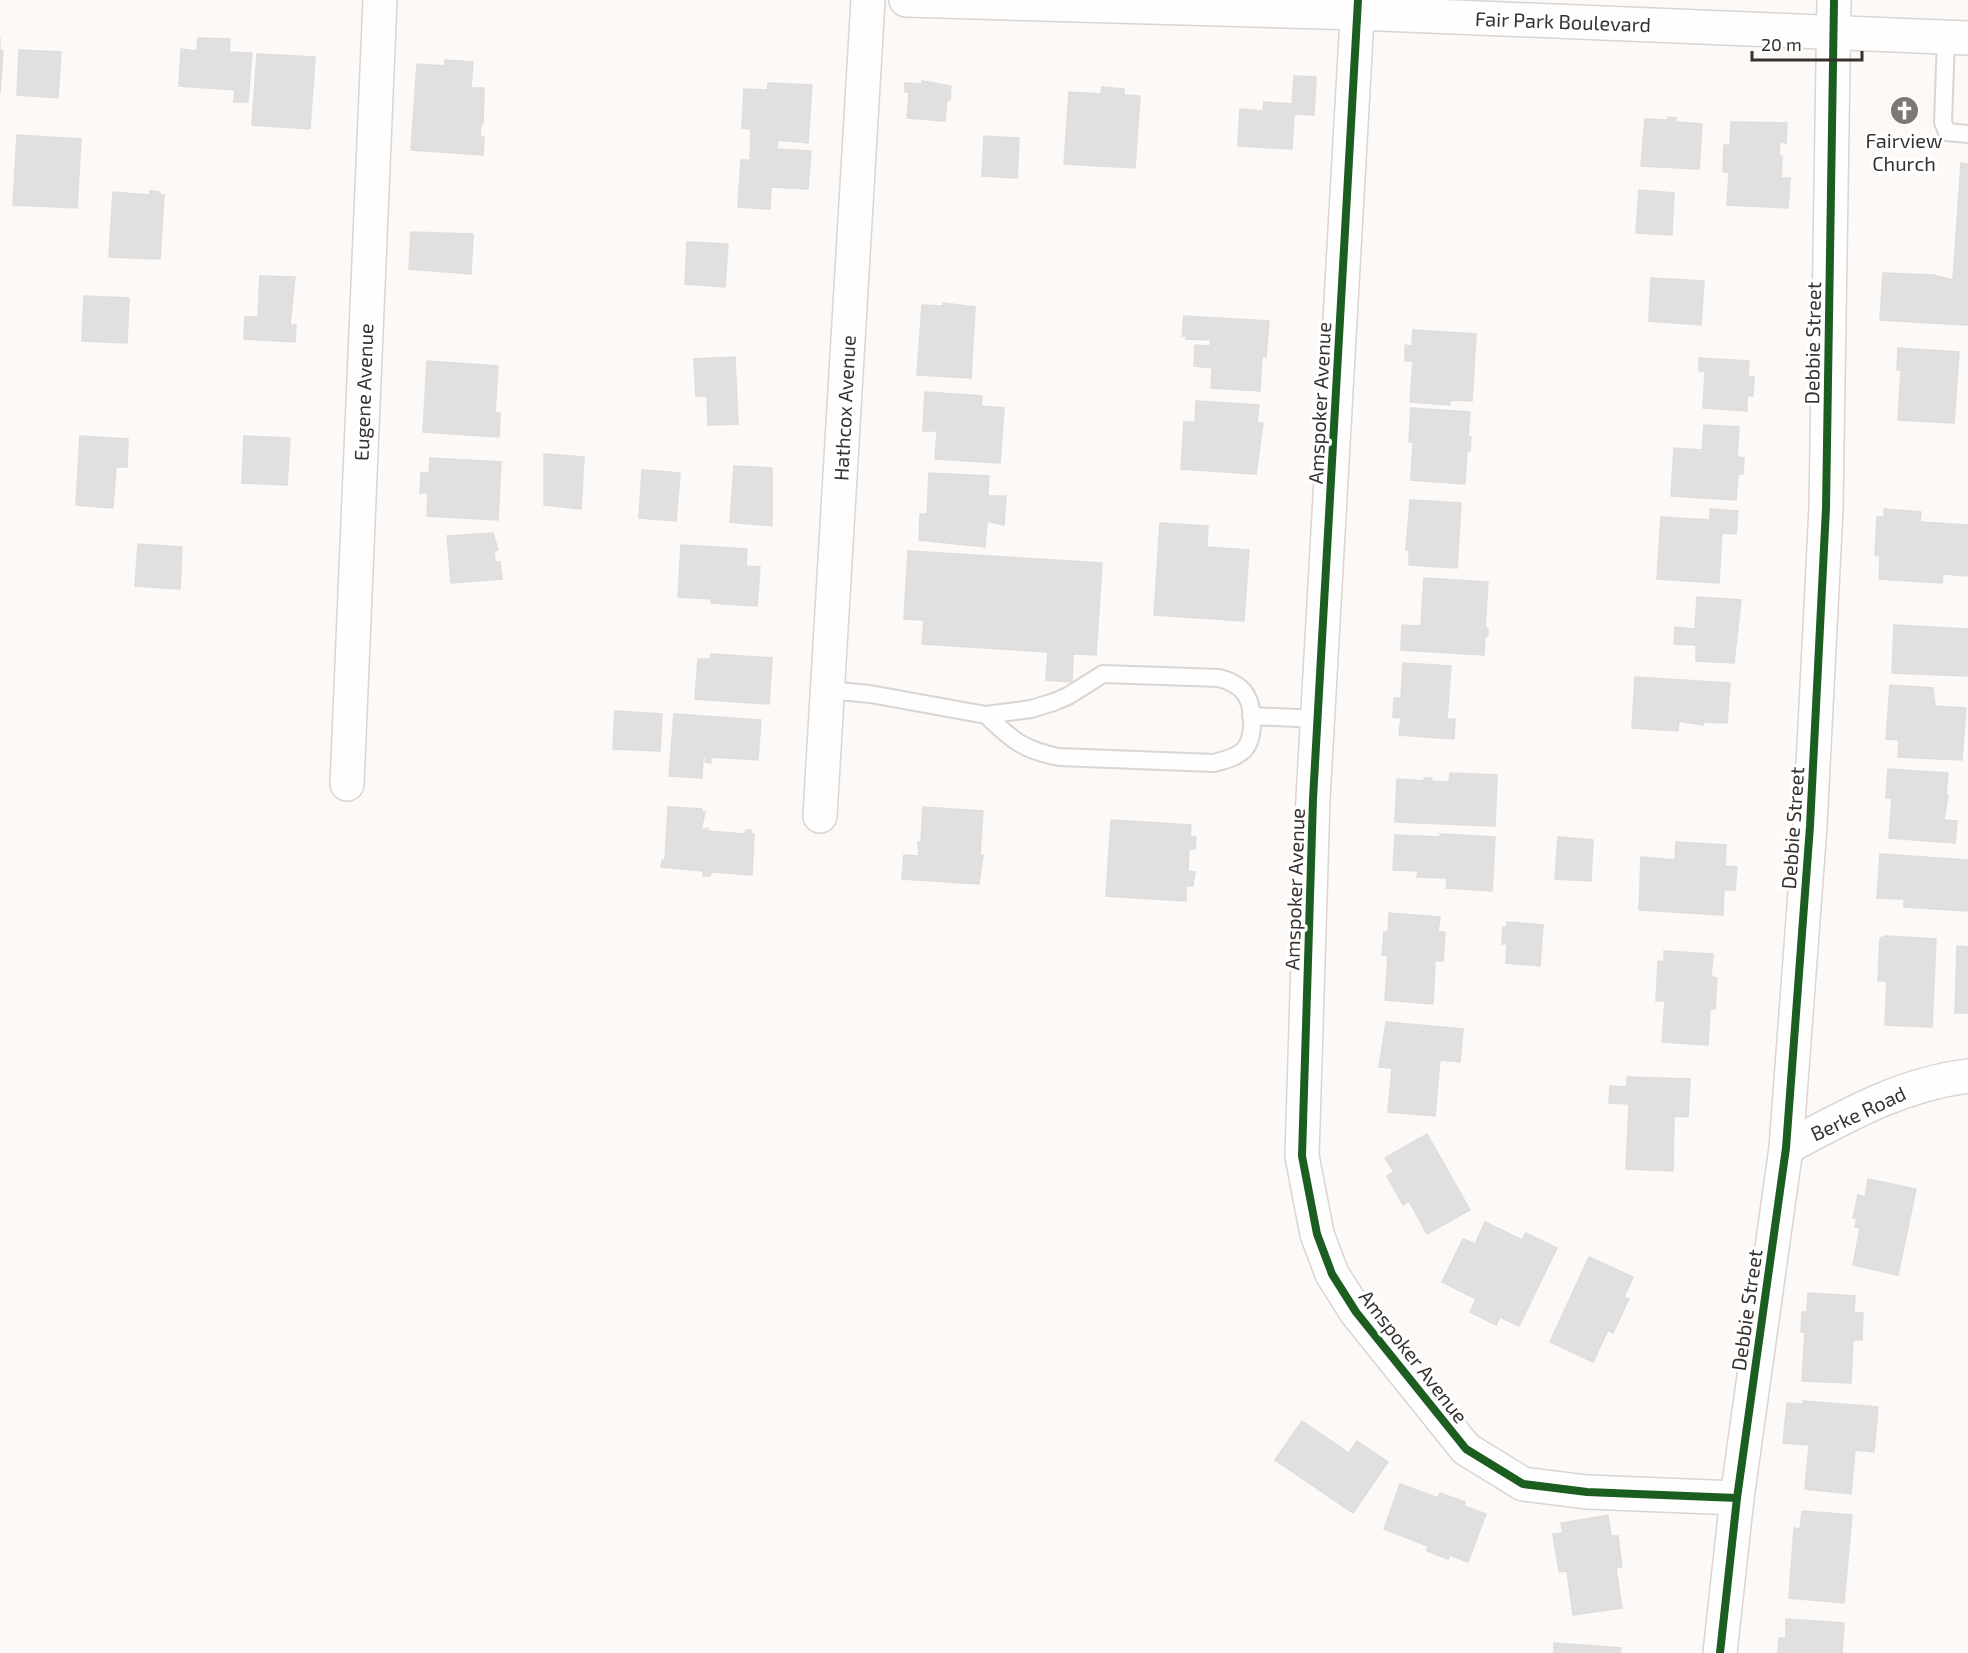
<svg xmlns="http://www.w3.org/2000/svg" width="1968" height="1653" font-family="'Exo 2',sans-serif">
  <rect width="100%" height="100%" fill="#fcf9f7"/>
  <g fill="#e1e0e1" stroke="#dfdedf" stroke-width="1.5">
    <polygon points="0,38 0,50 3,51 0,93"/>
    <polygon points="198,38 230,39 229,52 252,53 248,102 234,102 235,90 179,86 181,49 197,51"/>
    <polygon points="19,50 61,52 58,98 17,95"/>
    <polygon points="257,54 315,57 310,129 252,125"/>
    <polygon points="445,60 473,62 471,88 484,88 483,124 481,124 480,137 484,137 483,155 411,150 417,64 445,66"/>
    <polygon points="1294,76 1316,77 1314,115 1294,114 1292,149 1238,146 1240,109 1263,111 1264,102 1292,104"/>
    <polygon points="922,81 951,86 950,100 947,100 945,121 907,118 909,92 905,92 905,83 922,84"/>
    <polygon points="768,83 812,85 808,143 778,140 777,149 811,151 808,189 771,187 770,209 738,207 741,160 750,160 751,129 742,128 744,89 767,90"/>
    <polygon points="1102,87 1124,89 1124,95 1140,96 1135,168 1064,164 1069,92 1101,94"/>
    <polygon points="1668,117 1676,118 1676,122 1702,124 1699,169 1641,166 1645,119 1668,120"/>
    <polygon points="1731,122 1787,123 1786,143 1780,142 1779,156 1782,156 1781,178 1790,178 1788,208 1727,205 1729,172 1723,172 1724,145 1730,145"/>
    <polygon points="17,135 81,139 77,208 13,205"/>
    <polygon points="984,136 1019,138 1017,178 982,176"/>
    <polygon points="1961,163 1968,164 1968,325 1880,320 1883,273 1933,275 1953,280"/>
    <polygon points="1639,190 1674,193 1672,235 1636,233"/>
    <polygon points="150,191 160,192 160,195 164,195 160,259 109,257 113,192 150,195"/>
    <polygon points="411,232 473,234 471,274 409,269"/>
    <polygon points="687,242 728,244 725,287 685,284"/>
    <polygon points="260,276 295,277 290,325 296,325 295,342 244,339 245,317 258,317"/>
    <polygon points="1651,278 1704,281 1701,325 1649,321"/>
    <polygon points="84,296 129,298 127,343 82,341"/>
    <polygon points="943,303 975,307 971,378 917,375 922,305 943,306"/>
    <polygon points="1184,316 1269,321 1266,357 1262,356 1260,391 1211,388 1212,368 1194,366 1195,345 1210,346 1211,340 1186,339 1187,336 1182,336"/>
    <polygon points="1413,330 1476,334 1472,401 1450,400 1450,405 1410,402 1413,361 1405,361 1405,345 1412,346"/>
    <polygon points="1898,348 1959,352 1954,423 1898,420 1901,370 1897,370"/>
    <polygon points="735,357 738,424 708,425 707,396 696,396 694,359"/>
    <polygon points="1699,358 1749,361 1748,376 1754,377 1753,396 1747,395 1747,411 1703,408 1705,371 1699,371"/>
    <polygon points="427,361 498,366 495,413 500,413 499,437 423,432"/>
    <polygon points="925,392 982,396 981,406 1004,408 1000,463 935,459 937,431 923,431"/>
    <polygon points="1196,401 1259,405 1257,423 1263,423 1256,474 1181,469 1184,422 1195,422"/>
    <polygon points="1411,408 1470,412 1468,436 1471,437 1470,451 1467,450 1465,484 1411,480 1413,442 1409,442"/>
    <polygon points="1704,425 1739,427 1737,457 1744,458 1743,474 1738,474 1736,500 1671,496 1674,448 1702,450"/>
    <polygon points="80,436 128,439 127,467 116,467 113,508 76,505"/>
    <polygon points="244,436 290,438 287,485 242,483"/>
    <polygon points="544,454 584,457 581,509 544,505"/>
    <polygon points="430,458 501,462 498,520 427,516 428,493 420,493 421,473 429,473"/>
    <polygon points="734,466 772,468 772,526 730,522"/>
    <polygon points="642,470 680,473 676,521 639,518"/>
    <polygon points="929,473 989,476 988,496 1006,496 1004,525 987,521 985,547 919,540 920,514 927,514"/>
    <polygon points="1410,500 1461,503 1457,568 1409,565 1409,550 1406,550"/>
    <polygon points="1710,509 1738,511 1736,534 1722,533 1719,583 1657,579 1661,517 1710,520"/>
    <polygon points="1884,509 1921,512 1920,522 1968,525 1968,576 1943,574 1942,583 1879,579 1880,556 1875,555 1877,517 1884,517"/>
    <polygon points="1160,523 1208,526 1207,547 1249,550 1244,621 1154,615"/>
    <polygon points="493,533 498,550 494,551 495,562 500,562 502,579 451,583 447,536"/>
    <polygon points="138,544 182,547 180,589 135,586"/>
    <polygon points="681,545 747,549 746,566 760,567 757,606 711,603 711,599 678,597"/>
    <polygon points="908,551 1102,563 1096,655 1073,654 1072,682 1046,680 1048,652 922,644 924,620 904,619"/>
    <polygon points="1424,578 1488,582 1485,628 1488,628 1488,636 1485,636 1484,655 1401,650 1402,625 1421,626"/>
    <polygon points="1697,597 1741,600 1734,663 1696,661 1696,645 1674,644 1675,627 1695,629"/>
    <polygon points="1894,625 1968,629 1968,676 1892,673"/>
    <polygon points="711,654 772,658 769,704 695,699 698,659 711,659"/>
    <polygon points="1403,663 1451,666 1447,719 1455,719 1454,739 1399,735 1401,718 1393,717 1394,698 1401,698"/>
    <polygon points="1635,677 1730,683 1727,723 1703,722 1703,725 1679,721 1678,731 1632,728"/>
    <polygon points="1890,685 1933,688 1935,706 1966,708 1962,760 1898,757 1899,740 1886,739"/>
    <polygon points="615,711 662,714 660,751 613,749"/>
    <polygon points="674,714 761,720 758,760 711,757 711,763 705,762 706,757 703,757 702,778 669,776"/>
    <polygon points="1888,769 1948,773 1946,795 1948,795 1944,820 1957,821 1955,843 1889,838 1892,798 1886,798"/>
    <polygon points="1450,773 1497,775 1495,826 1395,822 1397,779 1424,781 1424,778 1432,778 1431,781 1449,782"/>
    <polygon points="668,807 702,809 702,812 705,812 701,830 708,828 708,831 745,834 746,830 751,830 751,833 754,834 752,875 711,872 710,876 703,876 703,871 661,867 662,860 665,860"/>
    <polygon points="923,807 983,811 980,855 983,855 979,884 902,879 904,855 919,856 918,842 921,842"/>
    <polygon points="1111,820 1191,825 1190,836 1196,837 1195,849 1189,849 1188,871 1195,872 1193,886 1186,886 1186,901 1106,896"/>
    <polygon points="1440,834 1495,837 1492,891 1446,888 1447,878 1417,877 1418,871 1393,870 1395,835 1440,837"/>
    <polygon points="1558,837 1593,840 1591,881 1555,879"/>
    <polygon points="1676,842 1726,845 1725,866 1737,867 1735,890 1724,890 1723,915 1639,910 1641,857 1675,860"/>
    <polygon points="1880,854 1968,860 1968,911 1904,907 1904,899 1877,898"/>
    <polygon points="1389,913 1440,917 1438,932 1445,932 1443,961 1435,961 1433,1004 1385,1000 1388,956 1382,955 1384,932 1388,932"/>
    <polygon points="1507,922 1543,925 1540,966 1506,963 1507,944 1502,944 1503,927 1507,927"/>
    <polygon points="1886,936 1936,939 1932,1027 1885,1025 1887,981 1878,981 1880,938"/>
    <polygon points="1957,946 1968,947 1968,1013 1955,1013"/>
    <polygon points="1664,951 1713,954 1711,977 1717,978 1715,1009 1710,1009 1708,1045 1662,1042 1665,1001 1656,1001 1658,961 1664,962"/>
    <polygon points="1386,1022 1463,1029 1460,1062 1440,1060 1435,1116 1388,1112 1392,1068 1379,1067"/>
    <polygon points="1627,1077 1690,1079 1688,1117 1674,1116 1673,1171 1626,1169 1629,1104 1609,1103 1610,1086 1627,1087"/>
    <polygon points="1427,1134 1470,1210 1427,1234 1409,1201 1403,1205 1387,1176 1394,1172 1385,1158"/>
    <polygon points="1868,1179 1916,1189 1898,1275 1853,1265 1860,1228 1855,1227 1857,1218 1853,1218 1858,1195 1865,1197"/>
    <polygon points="1485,1222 1522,1240 1526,1233 1557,1248 1519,1326 1500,1317 1496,1325 1470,1312 1476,1299 1442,1282 1463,1239 1475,1244"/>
    <polygon points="1589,1257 1633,1277 1624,1297 1629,1299 1613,1333 1608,1330 1593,1362 1550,1342"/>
    <polygon points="1808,1293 1855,1296 1854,1313 1863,1313 1862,1340 1853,1340 1851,1383 1802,1381 1805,1332 1801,1332 1802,1312 1807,1312"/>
    <polygon points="1803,1401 1878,1407 1874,1452 1855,1450 1851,1494 1805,1489 1809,1445 1783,1443 1787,1403 1803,1404"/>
    <polygon points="1302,1421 1349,1453 1357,1441 1388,1462 1353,1513 1275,1460"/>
    <polygon points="1400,1484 1438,1498 1440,1493 1465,1502 1464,1506 1486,1514 1468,1562 1450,1555 1448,1559 1427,1551 1428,1546 1384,1529"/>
    <polygon points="1802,1511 1852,1515 1844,1603 1789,1598 1794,1528 1800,1529"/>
    <polygon points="1608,1515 1611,1536 1618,1536 1622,1567 1616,1568 1622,1608 1573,1615 1567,1571 1559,1572 1553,1534 1563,1533 1561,1523"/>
    <polygon points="1786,1619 1844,1623 1842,1653 1778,1653 1779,1638 1786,1638"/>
    <polygon points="1554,1643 1621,1648 1620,1653 1554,1653"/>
  </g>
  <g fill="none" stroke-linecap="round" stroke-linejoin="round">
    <defs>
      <g id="service">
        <polyline points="1946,37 1943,122 1947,132 1968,134"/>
        <path d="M 828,690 L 870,694 L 986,715 L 1031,709 L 1054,702 L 1068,696 L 1103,674 L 1219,678 C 1230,681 1240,685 1246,695 C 1254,709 1255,738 1244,750 C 1235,758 1225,760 1214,763 L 1059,757 C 1023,750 1012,740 986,715"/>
        <polyline points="1251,716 1317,719"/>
      </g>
      <g id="minor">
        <polyline points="906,0 1357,13 1968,38"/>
        <polyline points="1358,0 1313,799 1302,1156 1317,1234 1332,1274 1356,1312 1466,1449 1523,1484 1587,1492 1737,1498"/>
        <polyline points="347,784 380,0"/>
        <polyline points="820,816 868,0"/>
        <path d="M 1786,1148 C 1844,1117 1901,1084 1968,1076"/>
        <polyline points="1720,1653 1737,1498 1786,1148 1810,826 1826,508 1834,0"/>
      </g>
    </defs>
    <use href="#service" stroke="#d9d5d2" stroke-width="20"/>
    <use href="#minor" stroke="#d9d5d2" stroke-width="36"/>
    <use href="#service" stroke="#fffefe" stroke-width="16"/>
    <use href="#minor" stroke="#fffefe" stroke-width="33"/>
    <defs>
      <g id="cycleway">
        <polyline points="1358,0 1313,799 1302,1156 1317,1234 1332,1274 1356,1312 1466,1449 1523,1484 1587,1492 1737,1498"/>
        <polyline points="1720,1653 1737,1498 1786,1148 1810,826 1826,508 1834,0"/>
      </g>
    </defs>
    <use href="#cycleway" stroke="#fff" stroke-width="11"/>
    <use href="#cycleway" stroke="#1b5e20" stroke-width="8"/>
  </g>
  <defs>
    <symbol id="church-disc" viewBox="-11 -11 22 22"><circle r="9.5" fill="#7c7875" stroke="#fff"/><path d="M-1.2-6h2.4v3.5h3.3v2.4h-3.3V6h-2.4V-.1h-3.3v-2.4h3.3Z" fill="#fff"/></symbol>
  </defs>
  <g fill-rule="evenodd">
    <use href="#church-disc" x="1888" y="94" width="33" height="33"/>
  </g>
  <g text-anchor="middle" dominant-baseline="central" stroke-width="6" stroke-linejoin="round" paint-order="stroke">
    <g font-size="20" fill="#37322f" stroke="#fff">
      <text transform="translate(1563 21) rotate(2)">Fair Park Boulevard</text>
      <text transform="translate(1812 343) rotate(-89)">Debbie Street</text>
      <text transform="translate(363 392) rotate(-88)">Eugene Avenue</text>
      <text transform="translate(1319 403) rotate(-87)">Amspoker Avenue</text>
      <text transform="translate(844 408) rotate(-87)">Hathcox Avenue</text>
      <text transform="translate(1792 828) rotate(-86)">Debbie Street</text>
      <text transform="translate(1294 889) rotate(-88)">Amspoker Avenue</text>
      <text transform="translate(1858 1113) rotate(-25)">Berke Road</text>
      <text transform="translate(1746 1310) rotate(-82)">Debbie Street</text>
      <text transform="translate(1414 1356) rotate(52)">Amspoker Avenue</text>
    </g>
    <g font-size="20" fill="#37322f" stroke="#fff">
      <text x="1904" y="140">Fairview<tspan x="1904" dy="23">Church</tspan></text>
    </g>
  </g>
  <path d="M1752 51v9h110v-9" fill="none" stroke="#37322f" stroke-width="3"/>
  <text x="1761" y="51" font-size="18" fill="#37322f" stroke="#ffffff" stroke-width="4.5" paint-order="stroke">20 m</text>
</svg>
